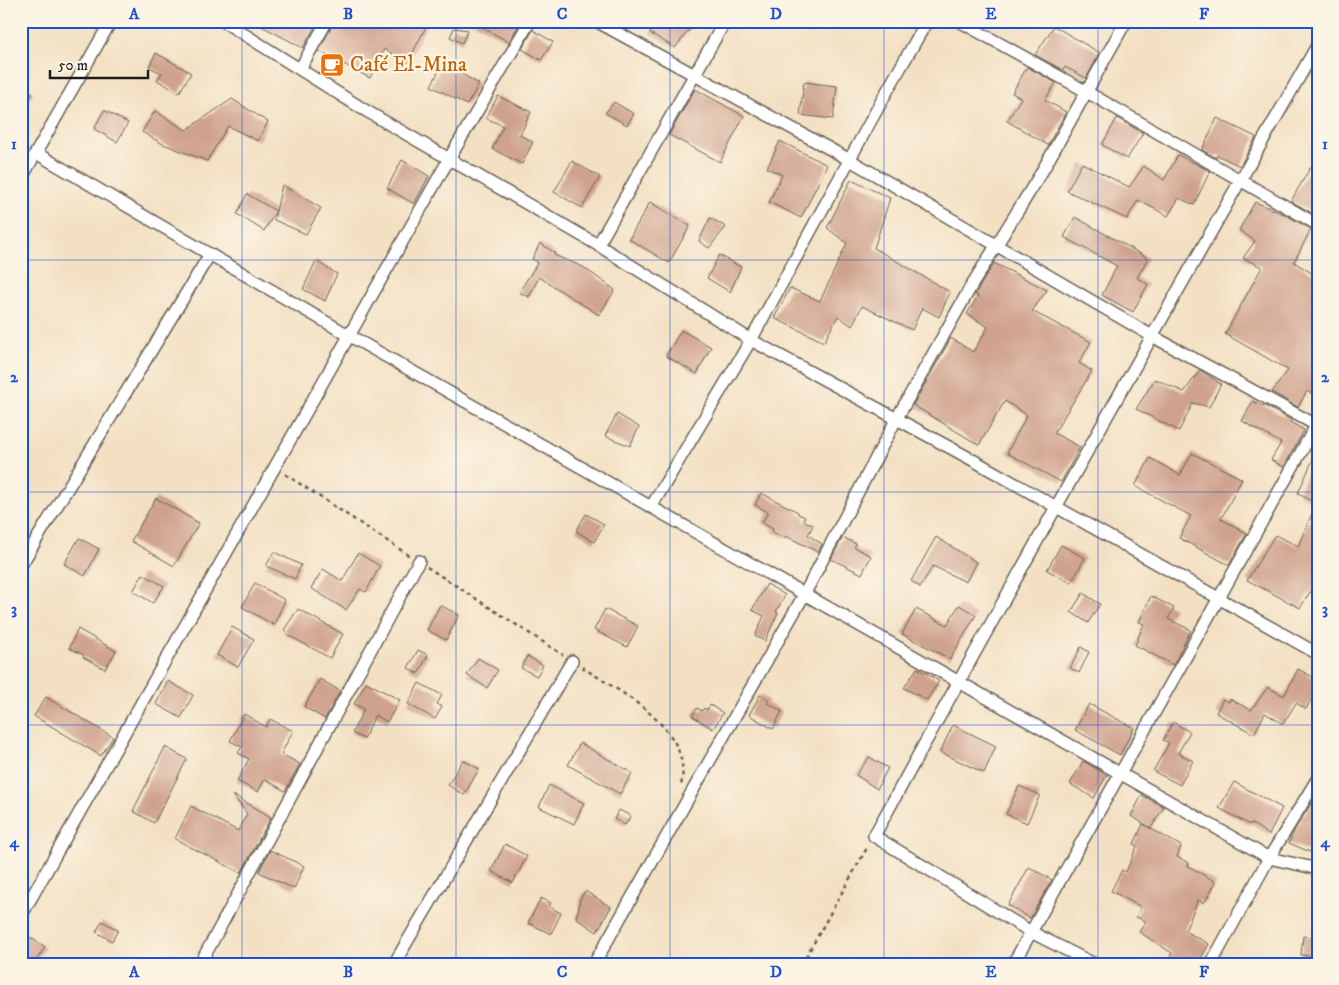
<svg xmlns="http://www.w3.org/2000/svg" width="1339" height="985" font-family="'IM FELL DW Pica',serif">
  <rect width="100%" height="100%" fill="#fcf5e5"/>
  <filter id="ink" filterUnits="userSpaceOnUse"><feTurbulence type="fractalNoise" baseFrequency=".02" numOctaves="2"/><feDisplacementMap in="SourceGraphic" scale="10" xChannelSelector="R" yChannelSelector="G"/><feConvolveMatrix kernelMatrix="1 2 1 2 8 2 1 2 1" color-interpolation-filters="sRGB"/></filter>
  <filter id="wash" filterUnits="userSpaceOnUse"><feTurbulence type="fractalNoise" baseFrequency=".0096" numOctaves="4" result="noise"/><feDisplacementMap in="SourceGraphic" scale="20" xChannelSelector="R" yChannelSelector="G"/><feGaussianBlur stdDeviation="1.12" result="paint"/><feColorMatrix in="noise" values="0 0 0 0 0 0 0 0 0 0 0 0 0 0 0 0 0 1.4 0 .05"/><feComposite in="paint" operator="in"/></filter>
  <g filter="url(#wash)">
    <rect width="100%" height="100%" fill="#f3e0c3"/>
    <g id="blocks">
      <g fill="#cfa28d">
        <polygon points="252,21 318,21 303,48"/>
        <polygon points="334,21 429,21 408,62 384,49 370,78 319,51"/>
        <polygon points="471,21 518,21 520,23 509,42"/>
        <polygon points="657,21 696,21 675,48 650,33"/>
        <polygon points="1054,26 1100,53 1086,78 1065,67 1063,70 1035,55"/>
        <polygon points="454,28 468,30 462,43 450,37"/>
        <polygon points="533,30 553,42 541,60 522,49"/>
        <polygon points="156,53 191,73 179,93 157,80 162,73 149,67"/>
        <polygon points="443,63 479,84 467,105 431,86"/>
        <polygon points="1027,67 1056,83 1045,100 1066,112 1048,145 1007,121 1021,98 1012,93"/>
        <polygon points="804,82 837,86 833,119 800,115"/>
        <polygon points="21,86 33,93 21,114"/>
        <polygon points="695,89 744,116 720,162 669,135"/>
        <polygon points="498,96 531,112 520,135 533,142 522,164 492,149 503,126 486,118"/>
        <polygon points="232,99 268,122 258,141 228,126 207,161 163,144 142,132 155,111 186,130"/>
        <polygon points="614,102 634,114 627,125 605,113"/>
        <polygon points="104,110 128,123 117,142 94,129"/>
        <polygon points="1117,118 1143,133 1127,159 1102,145"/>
        <polygon points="1217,118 1256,137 1240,166 1217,155 1216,158 1202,150"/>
        <polygon points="780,141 827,165 801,218 769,202 782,175 767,168"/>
        <polygon points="1178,155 1210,171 1194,205 1179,198 1168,216 1138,200 1127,219 1067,191 1082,163 1129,187 1144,166 1164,180"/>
        <polygon points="402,160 429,176 414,204 387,188"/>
        <polygon points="572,161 600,177 582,208 554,192"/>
        <polygon points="1310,168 1318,172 1317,216 1291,201"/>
        <polygon points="851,180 890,198 874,248 950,292 939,317 922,308 912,330 862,306 852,326 838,316 824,342 774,318 790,288 820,301 847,243 827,228"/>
        <polygon points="282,185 321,208 306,234 274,220"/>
        <polygon points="247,194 276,211 264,231 237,214"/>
        <polygon points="650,202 690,226 669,263 629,239"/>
        <polygon points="1255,202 1284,214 1311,229 1294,262 1318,277 1318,346 1313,354 1318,356 1318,397 1307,391 1298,407 1272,392 1288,370 1225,334 1262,267 1243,258 1255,241 1239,230"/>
        <polygon points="1075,217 1148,258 1137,278 1148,284 1133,312 1102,295 1117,266 1064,237"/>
        <polygon points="710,218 726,227 709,248 699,241"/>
        <polygon points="540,243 555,253 554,255 583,267 615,290 599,315 539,277 529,297 519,292 538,262 532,259"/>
        <polygon points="719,255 741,267 730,292 707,278"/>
        <polygon points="316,261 337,274 325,301 303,289"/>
        <polygon points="994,263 1047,290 1032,311 1091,342 1079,363 1092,371 1054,433 1080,447 1061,482 1007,453 1027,415 1005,401 979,445 913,405 951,338 973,352 988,327 967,314 978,296 975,294"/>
        <polygon points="681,330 711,347 697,374 666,356"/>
        <polygon points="1200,370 1221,384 1209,407 1193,403 1179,431 1136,409 1155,379 1184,392"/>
        <polygon points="1253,401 1262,406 1263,405 1291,420 1290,422 1304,430 1284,467 1271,460 1281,443 1242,421"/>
        <polygon points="617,414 639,427 630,446 605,436"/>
        <polygon points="1318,448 1318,596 1310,592 1300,608 1247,580 1275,535 1298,546 1316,504 1298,493"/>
        <polygon points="1192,453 1242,479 1221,519 1247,533 1229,565 1179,538 1191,516 1135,486 1150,458 1180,475"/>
        <polygon points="761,493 798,512 798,514 805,517 803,520 813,525 808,535 822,544 818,552 786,536 785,538 772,532 773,529 762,523 768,512 755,505"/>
        <polygon points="156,498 199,523 174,566 131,541"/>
        <polygon points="586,514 604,524 594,542 576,531"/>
        <polygon points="843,537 856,544 854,547 871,556 862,574 831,559"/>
        <polygon points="936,537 976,562 966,582 933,566 920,587 911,581"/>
        <polygon points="79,538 99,549 85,576 64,564"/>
        <polygon points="1061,545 1085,558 1071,583 1047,570"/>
        <polygon points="274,552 301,565 295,579 266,566"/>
        <polygon points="358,553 380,566 366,592 360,589 346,610 311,588 323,569 342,581"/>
        <polygon points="143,574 164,586 153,603 133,591"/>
        <polygon points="255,583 285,600 274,625 242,607"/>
        <polygon points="767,584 785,595 776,612 778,613 765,641 755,636 764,616 752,610"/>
        <polygon points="1083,593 1100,604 1088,623 1071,612"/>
        <polygon points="1151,596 1174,608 1168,619 1191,630 1173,665 1135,645 1144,624 1139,622"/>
        <polygon points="440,605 459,615 446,640 427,630"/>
        <polygon points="959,605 976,615 950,659 902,634 916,609 947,625"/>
        <polygon points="298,609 343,634 330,658 286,634 287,632 284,630"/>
        <polygon points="605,609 638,626 627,647 594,630"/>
        <polygon points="232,627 254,639 238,667 217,655"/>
        <polygon points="78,629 116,651 105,669 83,657 84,655 69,648"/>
        <polygon points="1081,647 1089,652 1079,673 1070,668"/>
        <polygon points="418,650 428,655 418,674 408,668"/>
        <polygon points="527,656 543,665 537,676 521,668"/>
        <polygon points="478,658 498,670 487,688 467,675"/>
        <polygon points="917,668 939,681 927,700 904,688"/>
        <polygon points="1298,669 1318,680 1318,688 1306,709 1296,703 1283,724 1265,713 1254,734 1216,713 1223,699 1229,702 1230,699 1251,710 1268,687 1284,696"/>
        <polygon points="320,679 340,691 325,719 304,707"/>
        <polygon points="168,681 193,695 181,718 156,704"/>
        <polygon points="366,682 400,700 387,722 375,715 364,739 352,733 364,709 354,704"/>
        <polygon points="419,683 442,695 437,704 442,707 435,719 408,704"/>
        <polygon points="760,695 769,700 767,703 782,711 773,729 749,715"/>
        <polygon points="46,697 113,737 101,756 34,716"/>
        <polygon points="1089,704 1134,728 1120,755 1075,730"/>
        <polygon points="710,705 723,713 713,729 692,716 697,708 702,711 704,708 707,710"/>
        <polygon points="244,714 266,727 270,719 293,731 281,754 300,764 285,791 265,779 258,792 237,781 249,759 238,753 242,747 230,741"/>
        <polygon points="1173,722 1190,732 1178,753 1193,761 1180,785 1153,771 1169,743 1163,740"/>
        <polygon points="953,725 996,746 984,773 940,752"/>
        <polygon points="580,743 632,773 620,794 568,765"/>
        <polygon points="165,747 187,759 154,823 133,811"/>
        <polygon points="869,757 888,768 877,789 856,775"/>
        <polygon points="463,760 479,769 464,795 448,785"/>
        <polygon points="1083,761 1107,775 1094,798 1070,784"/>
        <polygon points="1234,782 1282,808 1269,835 1251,823 1250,825 1219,808"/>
        <polygon points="549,785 584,803 574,824 539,807"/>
        <polygon points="1019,786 1040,795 1027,823 1006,814"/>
        <polygon points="1318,793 1318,836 1310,852 1289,843 1295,829"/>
        <polygon points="233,795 271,817 241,873 175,839 191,806 238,831 247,814"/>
        <polygon points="1142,795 1164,807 1151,828 1131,816"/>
        <polygon points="619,810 631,816 625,825 614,819"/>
        <polygon points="1143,824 1181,846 1177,857 1189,863 1188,866 1216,882 1204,903 1198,900 1185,931 1209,944 1198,964 1166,964 1172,953 1139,932 1146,921 1136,917 1141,907 1111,891 1122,870 1126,872 1137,846 1134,844"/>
        <polygon points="505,844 527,856 513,883 491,871"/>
        <polygon points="270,850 304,866 294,889 259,872"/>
        <polygon points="1029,867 1052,880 1030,918 1008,905"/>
        <polygon points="585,891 611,907 597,932 576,918 579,907 580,899"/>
        <polygon points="541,898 551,903 549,907 561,913 551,934 528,923"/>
        <polygon points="102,921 118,930 112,941 96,932"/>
        <polygon points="25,934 45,947 34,964 21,956 21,939"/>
        <polygon points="1303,936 1318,938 1317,957 1301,955"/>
      </g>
    </g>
  </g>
  <g filter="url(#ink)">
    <use href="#blocks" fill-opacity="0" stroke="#676156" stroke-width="1"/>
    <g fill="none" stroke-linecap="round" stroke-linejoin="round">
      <defs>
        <g id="minor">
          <polyline points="223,21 363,109 598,245 751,340 971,459 1318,654"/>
          <polyline points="596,21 850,160 1152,336 1318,426"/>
          <polyline points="959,21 1087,92 1318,225"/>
          <polyline points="300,69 327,21"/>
          <polyline points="36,153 350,336 1269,858 1318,869"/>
          <polyline points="21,179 111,21"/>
          <polyline points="598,245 725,21"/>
          <polyline points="651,507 751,340 886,93 927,21"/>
          <polyline points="21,565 210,254"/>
          <polyline points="21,916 449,159 530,21"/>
          <polyline points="200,964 419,561"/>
          <polyline points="394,964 572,661"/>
          <polyline points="594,964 804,595 897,418 973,283 1040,175 1126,21"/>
          <polyline points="1013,964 1318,422"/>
          <path d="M 1094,964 L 1031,932 L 874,836 C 1019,570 1168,307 1318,44"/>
          <polyline points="1211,964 1269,858 1318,778"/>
        </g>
      </defs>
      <use href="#minor" stroke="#676156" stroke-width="14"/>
      <g stroke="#676156" stroke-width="2.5" stroke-dasharray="4 4" stroke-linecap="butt">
        <polyline points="285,474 410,556"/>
        <polyline points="427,567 563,655"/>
        <path d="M 582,667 C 621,693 694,728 681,785"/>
        <polyline points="802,964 868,846"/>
      </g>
      <use href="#minor" stroke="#fff" stroke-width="11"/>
    </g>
  </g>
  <path fill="none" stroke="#1d4ed8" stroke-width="1" stroke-opacity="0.55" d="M 242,21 L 242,964M 456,21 L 456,964M 670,21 L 670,964M 884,21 L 884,964M 1098,21 L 1098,964M 21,260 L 1318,260M 21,492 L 1318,492M 21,725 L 1318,725"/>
  <defs>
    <symbol id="cafe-square" viewBox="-11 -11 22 22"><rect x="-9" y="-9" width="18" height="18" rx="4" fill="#e8710a" stroke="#fcf5e5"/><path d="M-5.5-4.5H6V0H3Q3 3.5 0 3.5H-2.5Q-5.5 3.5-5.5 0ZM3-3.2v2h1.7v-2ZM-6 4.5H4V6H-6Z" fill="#fff"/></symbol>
  </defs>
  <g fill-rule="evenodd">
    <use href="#cafe-square" x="318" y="51" width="28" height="28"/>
  </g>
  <g text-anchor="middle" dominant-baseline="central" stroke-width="4.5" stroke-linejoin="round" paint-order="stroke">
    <g font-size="21" fill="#c56008" stroke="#fcf5e5" text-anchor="start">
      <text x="350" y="65">Café El-Mina</text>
    </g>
  </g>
  <rect width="1339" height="985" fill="none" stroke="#fcf5e5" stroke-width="55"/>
  <path d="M50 70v8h98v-8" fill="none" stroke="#1c1c1c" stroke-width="2.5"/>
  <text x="58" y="70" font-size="15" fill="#1c1c1c" stroke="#fcf5e5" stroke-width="4" paint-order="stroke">50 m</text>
  <rect x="28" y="28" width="1284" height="930" fill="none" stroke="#1d4ed8" stroke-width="2"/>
  <g font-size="16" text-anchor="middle" font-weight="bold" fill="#1d4ed8">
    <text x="134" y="19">A</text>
    <text x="348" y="19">B</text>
    <text x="562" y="19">C</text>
    <text x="776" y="19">D</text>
    <text x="991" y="19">E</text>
    <text x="1204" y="19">F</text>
    <text x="14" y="149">1</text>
    <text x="1325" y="149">1</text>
    <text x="14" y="382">2</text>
    <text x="1325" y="382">2</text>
    <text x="14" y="614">3</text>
    <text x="1325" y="614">3</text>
    <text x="14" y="847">4</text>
    <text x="1325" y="847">4</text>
    <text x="134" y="977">A</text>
    <text x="348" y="977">B</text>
    <text x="562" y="977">C</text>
    <text x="776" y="977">D</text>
    <text x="991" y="977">E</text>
    <text x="1204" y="977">F</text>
  </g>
</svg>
